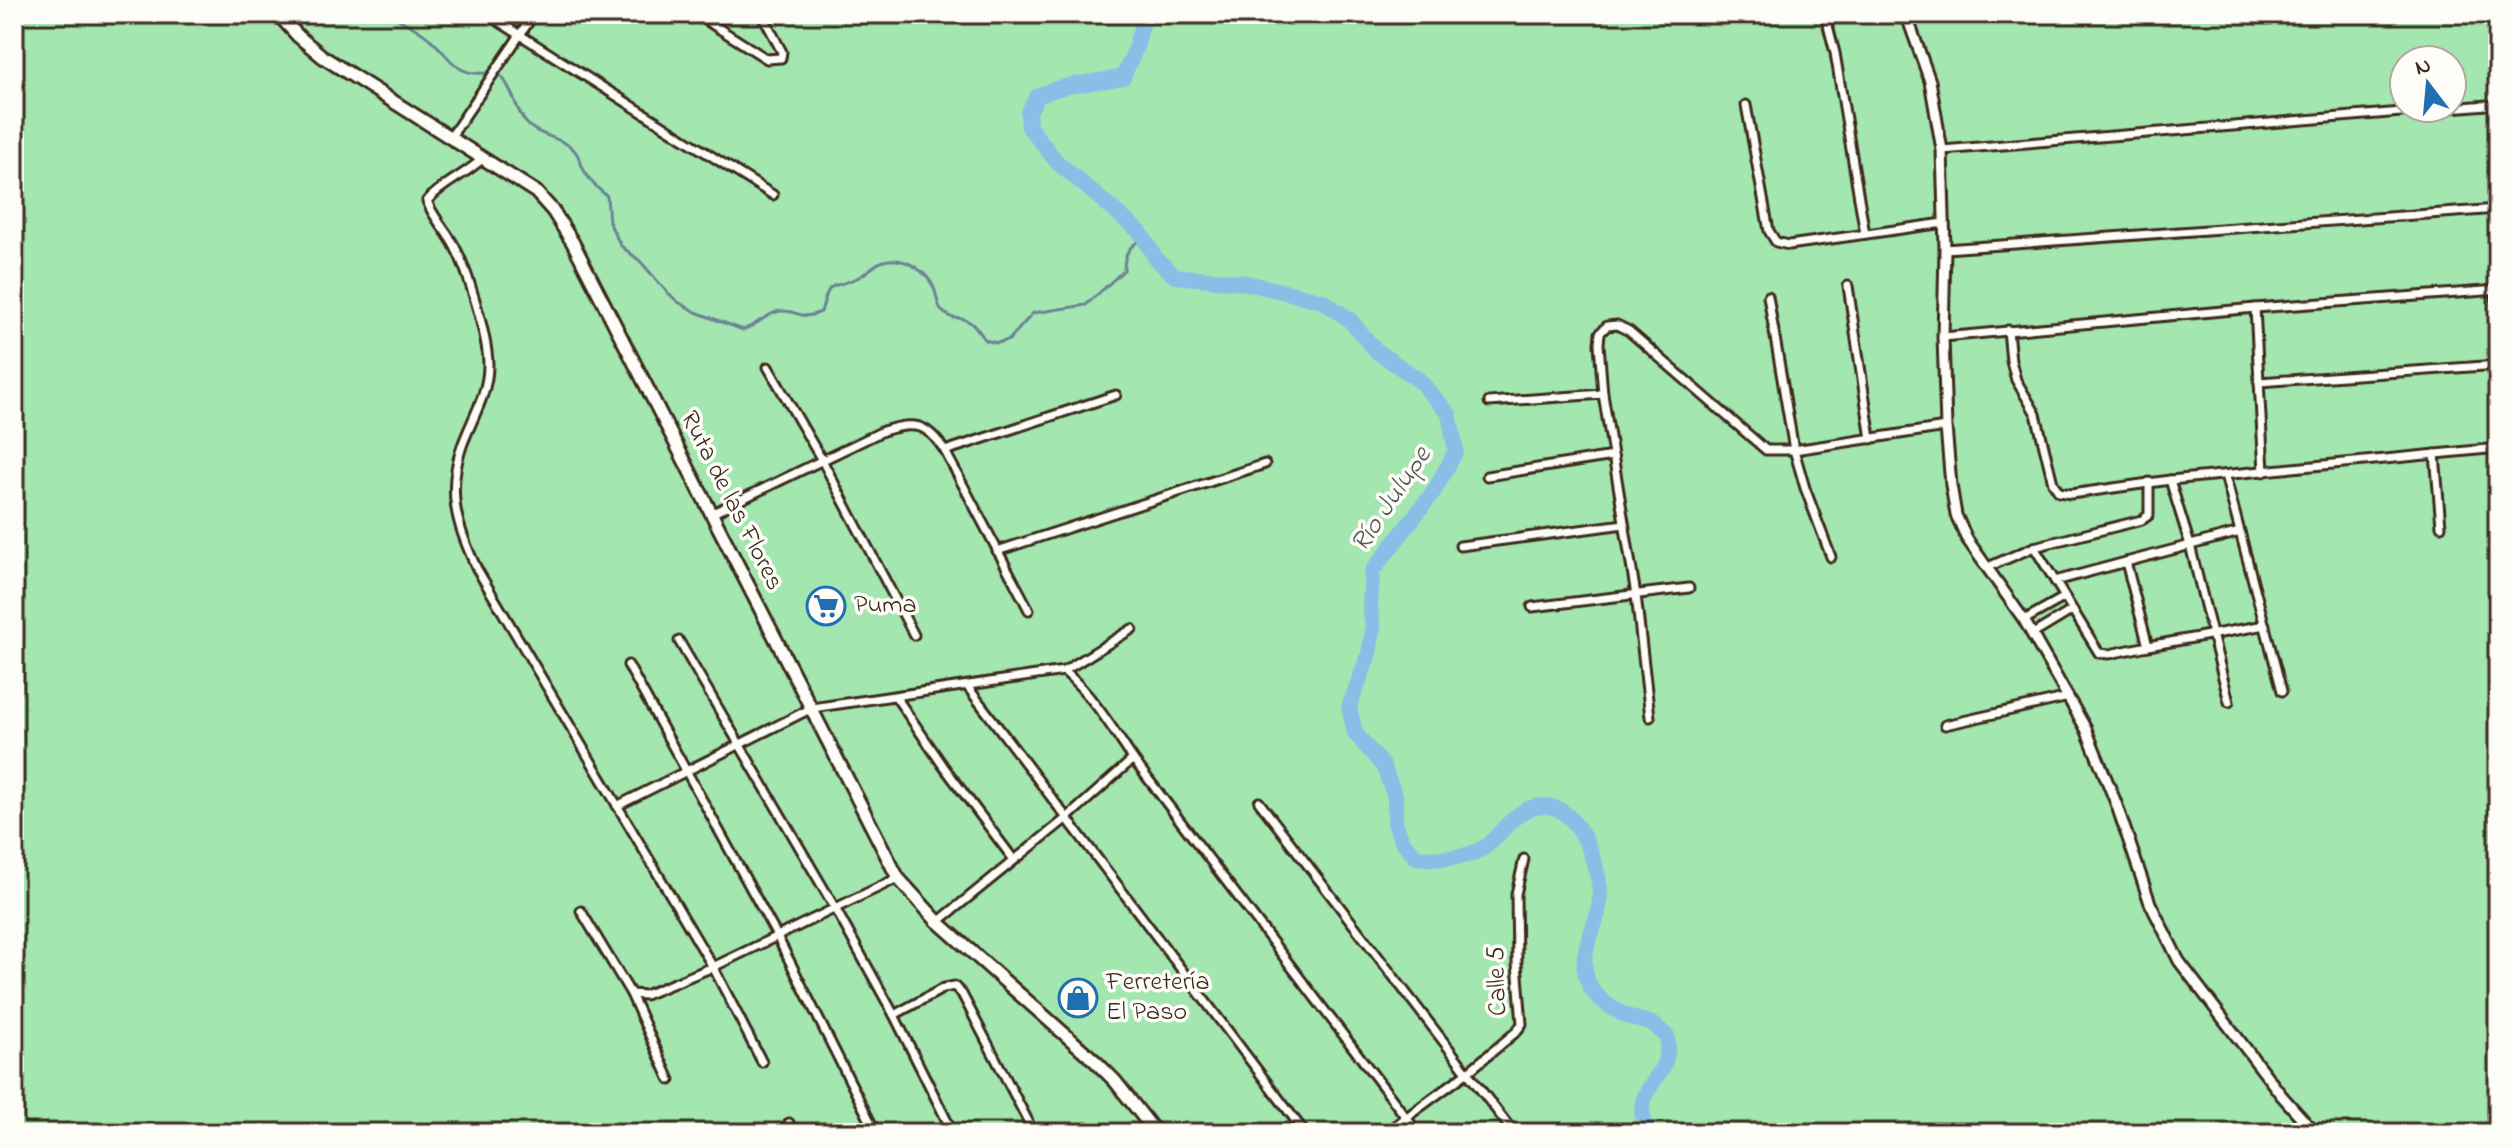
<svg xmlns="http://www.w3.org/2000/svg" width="2512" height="1147" font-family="'Indie Flower',sans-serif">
  <rect width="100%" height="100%" fill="#fdfcf7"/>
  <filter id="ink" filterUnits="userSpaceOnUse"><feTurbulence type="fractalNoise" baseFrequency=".0125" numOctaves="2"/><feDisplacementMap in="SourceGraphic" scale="16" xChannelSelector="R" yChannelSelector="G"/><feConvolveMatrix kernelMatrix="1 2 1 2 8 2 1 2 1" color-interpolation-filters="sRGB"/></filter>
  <g filter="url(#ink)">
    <path fill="#a4e6af" stroke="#708866" stroke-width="2" fill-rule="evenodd" d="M 14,14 L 2498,14 L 2498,1133 L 14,1133 ZM 2404,60 L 2452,60 L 2452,108 L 2404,108 Z"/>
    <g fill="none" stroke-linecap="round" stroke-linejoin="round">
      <g stroke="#6a8397" stroke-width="3">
        <path d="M 387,14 C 403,21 419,29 431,40 C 453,59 454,76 488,73"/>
        <path d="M 501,76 C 513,89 514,105 524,120 C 535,136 555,135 571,147 C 579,153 579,160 583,168 C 588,180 597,188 607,196 L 609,222 L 621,246 L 640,261 L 667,292 L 678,302 L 696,312 L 743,330 C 756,326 771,310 783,311 C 802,311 798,321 821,312 C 831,277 828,291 857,278 C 869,273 875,261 889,260 C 907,258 927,272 934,288 C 937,295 937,305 942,311 C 945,314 949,316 953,318 C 969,317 977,327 985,340 L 997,343 L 1009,340 L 1033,313 L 1086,305 L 1124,270 C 1124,253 1129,246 1144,238"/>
      </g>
      <path stroke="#89bfe7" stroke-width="16" d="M 1145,14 L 1135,50 L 1123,77 C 1093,84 1064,82 1037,97 L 1028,113 L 1029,127 L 1057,162 L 1141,233 L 1156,259 L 1175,276 L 1247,283 L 1323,301 L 1350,320 L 1376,351 L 1419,380 L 1449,414 L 1456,451 L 1434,491 L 1372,572 L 1370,606 L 1373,629 L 1369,654 L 1349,707 L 1355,733 L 1383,766 L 1395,796 L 1395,823 L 1402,841 L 1416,857 C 1441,860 1473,860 1492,841 C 1508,825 1520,805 1546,806 C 1579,808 1599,865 1600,893 C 1602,925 1575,949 1588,982 C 1595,1000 1618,1013 1635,1019 C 1640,1021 1647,1021 1652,1024 C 1657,1027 1662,1032 1667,1036 C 1674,1083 1626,1084 1648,1133"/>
      <defs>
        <g id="minor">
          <polyline points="487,14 773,195"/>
          <polyline points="696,14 767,59 781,58 782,52 762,14"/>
          <polyline points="1825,14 1835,53 1865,234"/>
          <polyline points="1746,105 1769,231 1776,242 1789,245 1944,223"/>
          <polyline points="450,138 534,14"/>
          <polyline points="1942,150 2487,105"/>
          <path d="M 483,158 C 466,175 442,183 427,201 C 433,218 447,231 455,247 C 468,271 488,338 488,365 C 488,395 472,418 462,446 C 446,492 457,527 477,569 L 713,967 L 762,1062"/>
          <polyline points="1945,249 2498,209"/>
          <polyline points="1848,286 1871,439"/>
          <polyline points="2495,290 2498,320"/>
          <polyline points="1768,296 1794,450 1805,488 1831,557"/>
          <polyline points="2255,308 2264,472"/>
          <polyline points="2008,330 2011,361 2016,380 2036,414 2053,483 2059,492 2071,494 2170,480 2498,448"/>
          <polyline points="1943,337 2255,308 2498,290"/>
          <polyline points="768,367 823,462 914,635"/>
          <polyline points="2259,382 2498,365"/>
          <polyline points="1489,402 1603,394"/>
          <polyline points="945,451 1116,395"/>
          <polyline points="2435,454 2441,526"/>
          <polyline points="2225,475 2282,691"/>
          <polyline points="1487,476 1613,456"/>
          <polyline points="2170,480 2190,545 2229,702"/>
          <path d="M 713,513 L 883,431 C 914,421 927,423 945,451 L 1029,610"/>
          <polyline points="1460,546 1624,524"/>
          <polyline points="2034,547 2055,581"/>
          <polyline points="997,551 1265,464"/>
          <polygon points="2126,562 2148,646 2109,654 2099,653 2055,581"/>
          <polyline points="2126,562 2240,532"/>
          <polyline points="1988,567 2034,547 2142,520 2149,515 2149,482"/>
          <polyline points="1532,607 1689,588"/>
          <polyline points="2024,620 2063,598"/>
          <polyline points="2033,634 2071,611"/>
          <polyline points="679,641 835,908 894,1015 953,1133"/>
          <polyline points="2148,646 2265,625"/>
          <polyline points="628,665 777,936 876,1133"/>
          <polyline points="1064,671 1132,629"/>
          <polyline points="967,686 1305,1133"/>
          <polyline points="896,697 944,767 1014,860"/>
          <polyline points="1650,717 1636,595 1603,394 1599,344 1600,333 1607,326 1617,325 1629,331 1766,450 1794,450 1946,427"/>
          <polyline points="1945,725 2069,697"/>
          <polyline points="1259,802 1514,1133"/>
          <path d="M 617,806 L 812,708 L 1064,671 C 1093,696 1112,728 1133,759 L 1418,1133"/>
          <polyline points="581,911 631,994 645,995 713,967 898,878"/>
          <polyline points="938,922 1068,817 1133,759"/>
          <polyline points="631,994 670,1080"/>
          <polyline points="894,1015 944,988 954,986 962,994 1028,1121"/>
          <polyline points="789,1123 794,1133"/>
          <polyline points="1385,1133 1468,1072 1516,1032 1522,1024 1517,963 1516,894 1524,859"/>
        </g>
        <polyline id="tertiary" points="1906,14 1930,81 1942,150 1945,249 1943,337 1946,427 1951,485 1956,515 1967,539 2024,620 2086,729 2116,803 2150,903 2179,961 2282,1096 2315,1133"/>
        <polyline id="secondary" points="278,14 298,36 323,57 536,192 553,211 573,243 898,878 938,922 1095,1061 1115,1081 1156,1133"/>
      </defs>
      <use href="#minor" stroke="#3b2a1e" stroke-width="13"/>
      <use href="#tertiary" stroke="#3b2a1e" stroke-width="15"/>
      <use href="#secondary" stroke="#3b2a1e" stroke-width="17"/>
      <use href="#minor" stroke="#fdfcf7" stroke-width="7"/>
      <use href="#tertiary" stroke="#fdfcf7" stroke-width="9"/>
      <use href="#secondary" stroke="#fdfcf7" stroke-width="11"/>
    </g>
  </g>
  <defs>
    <symbol id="supermarket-ring" viewBox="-11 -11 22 22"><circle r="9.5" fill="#fdfcf7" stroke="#1f6fb2" stroke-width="1.5"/><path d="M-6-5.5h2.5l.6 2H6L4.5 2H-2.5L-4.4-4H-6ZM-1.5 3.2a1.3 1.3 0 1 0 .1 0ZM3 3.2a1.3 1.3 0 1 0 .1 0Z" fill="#1f6fb2"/></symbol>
    <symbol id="shop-ring" viewBox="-11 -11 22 22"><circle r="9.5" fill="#fdfcf7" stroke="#1f6fb2" stroke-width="1.5"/><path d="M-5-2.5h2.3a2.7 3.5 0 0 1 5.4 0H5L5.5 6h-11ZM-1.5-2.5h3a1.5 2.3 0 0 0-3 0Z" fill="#1f6fb2"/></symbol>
  </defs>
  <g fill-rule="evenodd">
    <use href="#supermarket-ring" x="804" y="584" width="44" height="44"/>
    <use href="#shop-ring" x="1056" y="976" width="44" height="44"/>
  </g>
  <g text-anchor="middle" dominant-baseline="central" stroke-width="7" stroke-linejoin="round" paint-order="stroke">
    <g font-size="26" fill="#3b2a1e" stroke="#fdfcf7">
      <text transform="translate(731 501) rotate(63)">Ruta de las Flores</text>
      <text transform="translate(1498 981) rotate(-92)">Calle 5</text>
    </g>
    <g font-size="26" fill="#3b2a1e" stroke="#fdfcf7" text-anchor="start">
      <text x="854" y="606">Puma</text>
      <text x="1106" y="983">Ferretería<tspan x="1106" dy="30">El Paso</tspan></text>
    </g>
    <g font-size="28" font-style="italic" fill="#52575a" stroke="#fdfcf7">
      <text transform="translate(1392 500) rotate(-56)">Río Julupe</text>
    </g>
  </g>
  <rect width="2512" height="1147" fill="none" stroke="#fdfcf7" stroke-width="48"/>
  <rect x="24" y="24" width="2464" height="1099" fill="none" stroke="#3b2a1e" stroke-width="3" filter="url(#ink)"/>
  <g transform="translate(2428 84) rotate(344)"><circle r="38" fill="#fdfcf7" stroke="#afa8a0" stroke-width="2"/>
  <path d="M0-6L14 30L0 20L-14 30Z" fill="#1f6fb2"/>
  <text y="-12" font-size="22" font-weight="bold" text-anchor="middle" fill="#3b2a1e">N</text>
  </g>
</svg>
